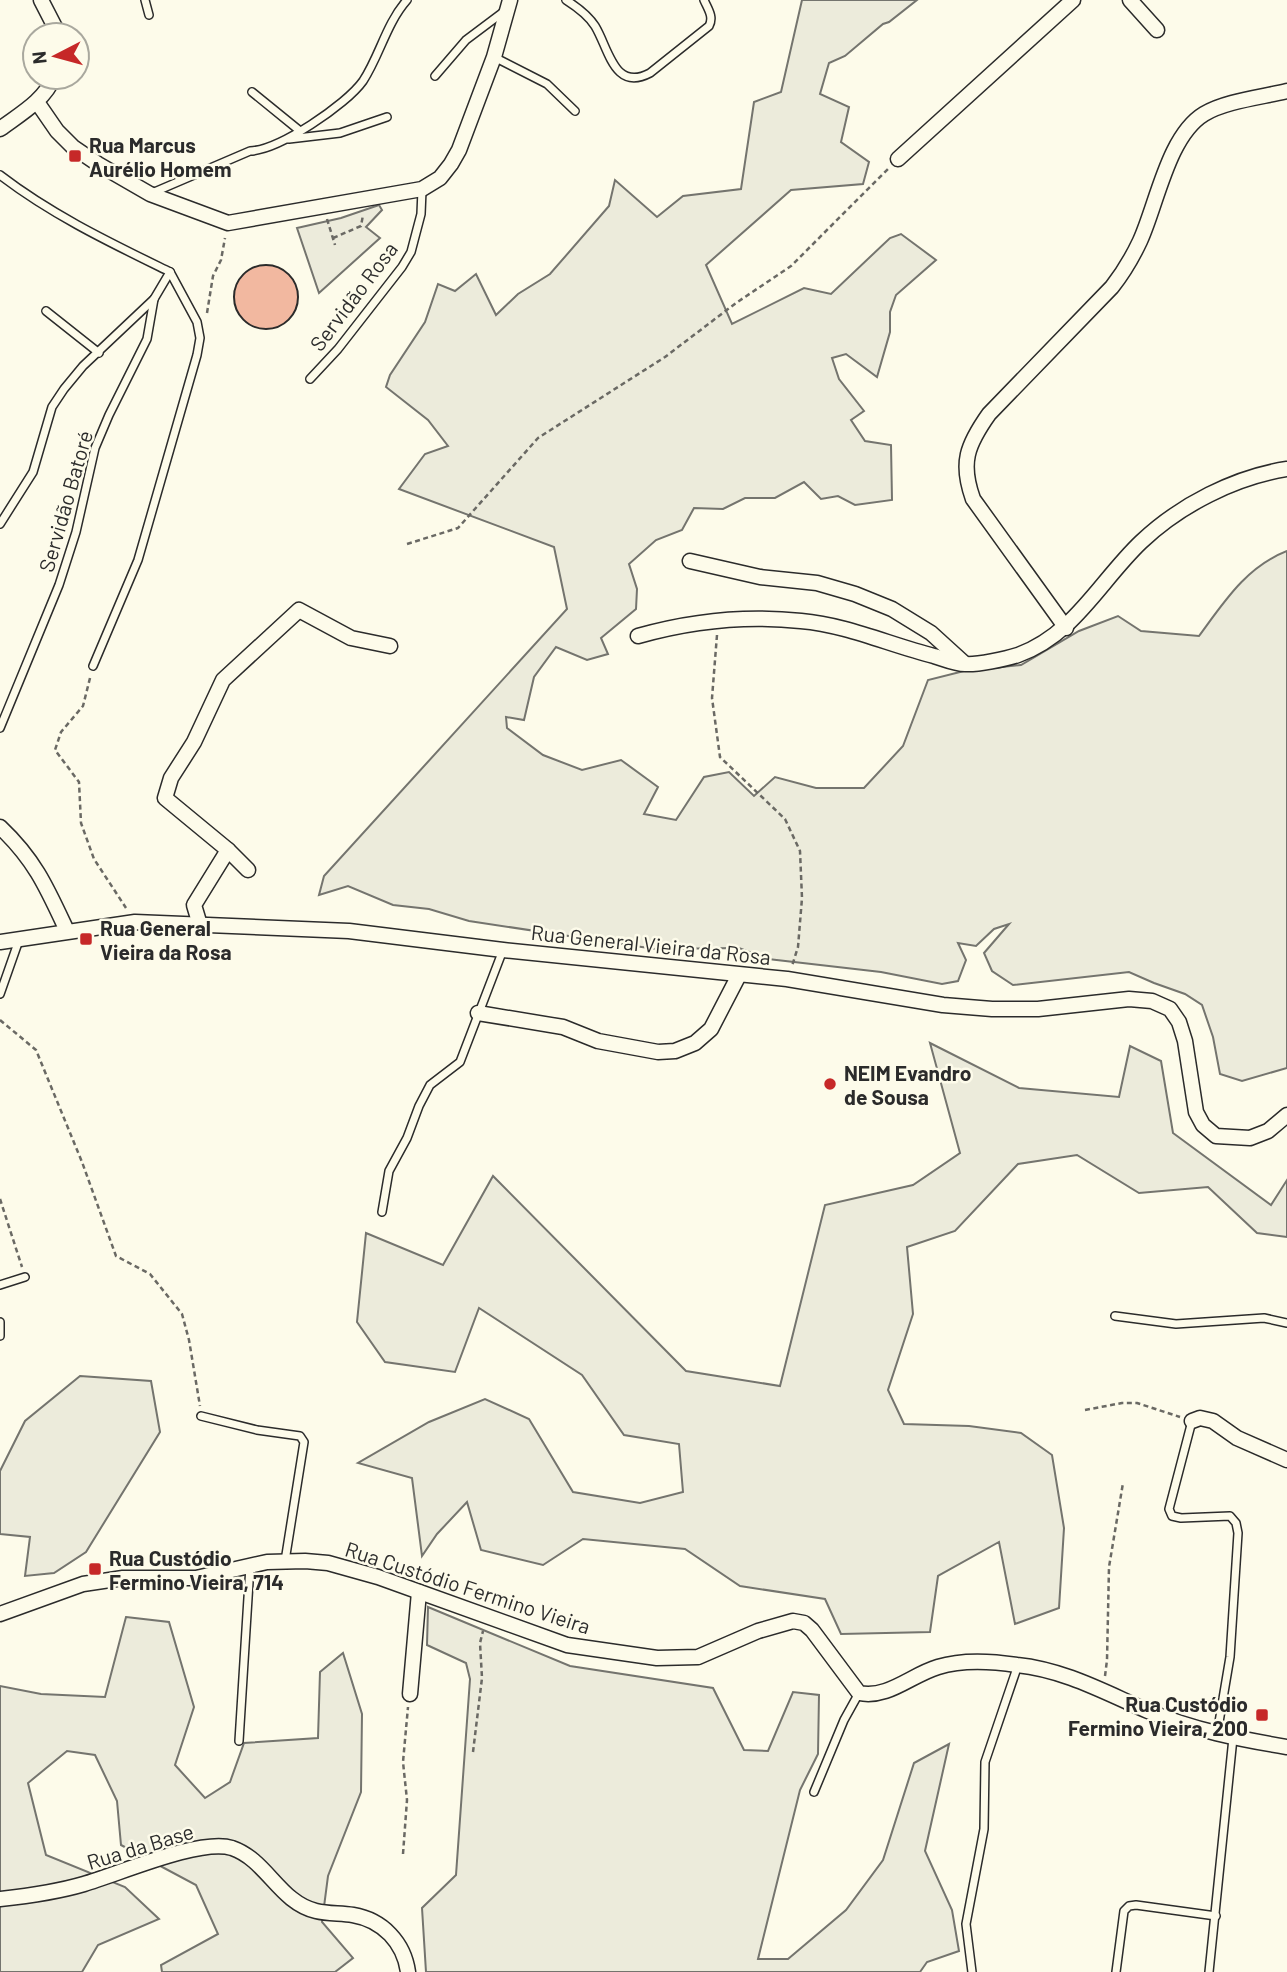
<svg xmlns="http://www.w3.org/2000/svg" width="1287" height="1972" font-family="Barlow,sans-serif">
  <rect width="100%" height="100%" fill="#fdfbea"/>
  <g fill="#ecebdb" stroke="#74746e" stroke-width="2">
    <path d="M 802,0 L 917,0 L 889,22 L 883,24 L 845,56 L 829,63 L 820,94 L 849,107 L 841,142 L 869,162 L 863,184 L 791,190 L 706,265 L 732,324 L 804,288 L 831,294 L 890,238 L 901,234 L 936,260 L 896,295 L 890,312 L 890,332 L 877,377 L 846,354 L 832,358 L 839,379 L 864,411 L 851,420 L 865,441 L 891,445 L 892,500 L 855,505 L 838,496 L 821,499 L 804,482 L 775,498 L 745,498 L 723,509 L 694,508 L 682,530 L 656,540 L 629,564 L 637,589 L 636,609 L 601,638 L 608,654 L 587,660 L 556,647 L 534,677 L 524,720 L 506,717 L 507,728 L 543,755 L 582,770 L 621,760 L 658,787 L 644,814 L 676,820 L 704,777 L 729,772 L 754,796 L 775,777 L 816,788 L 864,788 L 903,746 L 928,680 L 964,671 L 1021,665 L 1079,631 L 1118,616 L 1141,631 L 1199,636 C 1224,602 1246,567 1287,551 L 1287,1068 L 1242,1081 L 1220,1074 L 1213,1037 L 1202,1005 L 1185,994 L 1154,983 L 1129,972 L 1013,985 L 992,971 L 984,953 L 1009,924 L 994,929 L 976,946 L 958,943 L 966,960 L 958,981 L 942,984 L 881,972 L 768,959 L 739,948 L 655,949 L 469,921 L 429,909 L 393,905 L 348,886 L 319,895 L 324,876 L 567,609 L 554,547 L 399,489 L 425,454 L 448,446 L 428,420 L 386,387 L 390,375 L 425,322 L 438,284 L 455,291 L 476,274 L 496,315 L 518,294 L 550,274 L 609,206 L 615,180 L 657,217 L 683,196 L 741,189 L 754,102 L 781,92 Z"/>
    <polygon points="379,205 382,210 366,227 380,238 319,293 297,228 341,218"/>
    <polygon points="930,1043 1019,1088 1119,1097 1130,1046 1161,1061 1173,1133 1271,1205 1287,1180 1287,1237 1257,1233 1208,1187 1139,1193 1077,1155 1018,1164 955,1231 907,1247 913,1314 888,1390 904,1424 969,1426 1021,1433 1052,1455 1064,1528 1059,1608 1015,1624 999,1542 938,1576 930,1632 841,1634 825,1599 740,1586 685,1549 583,1539 543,1565 481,1550 467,1502 437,1534 422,1556 412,1478 358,1463 429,1422 485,1399 529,1419 573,1492 640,1503 683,1492 679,1444 624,1435 582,1375 479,1308 455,1372 385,1362 357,1322 366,1233 443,1265 493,1176 686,1371 780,1386 825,1205 913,1185 960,1153"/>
    <polygon points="80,1376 151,1381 160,1432 86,1552 54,1573 25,1576 30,1537 0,1534 0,1471 25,1421"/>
    <polygon points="428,1607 570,1666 713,1688 744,1750 768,1751 793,1692 819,1695 818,1754 800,1790 758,1959 788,1959 846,1910 883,1860 914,1763 949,1744 925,1851 952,1910 959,1951 927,1962 920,1972 426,1972 422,1908 456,1875 470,1679 466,1663 427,1645"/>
    <polygon points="126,1617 169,1622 194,1707 175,1765 205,1798 230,1782 244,1743 318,1738 320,1672 343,1653 362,1714 361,1792 328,1876 322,1922 353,1958 335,1972 162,1972 161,1965 218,1934 196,1885 121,1845 117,1801 95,1755 67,1751 28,1783 46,1855 125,1887 159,1919 98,1945 82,1972 0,1972 0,1686 41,1694 105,1697"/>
  </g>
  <circle fill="#f2b8a0" stroke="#2b2b2b" stroke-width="2" cx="266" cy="297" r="32"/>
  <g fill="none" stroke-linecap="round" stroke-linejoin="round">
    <defs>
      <g id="service">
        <polyline points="145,0 149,15"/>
        <path d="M 566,0 C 577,7 588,15 595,26 C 609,49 614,92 650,73 L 709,26 C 714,17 708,9 704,0"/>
        <polyline points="494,57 547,84 575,111"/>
        <polyline points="435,76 466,40 506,10"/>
        <polyline points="252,92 300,131"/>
        <polyline points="289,139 340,133 387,117"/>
        <path d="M 0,175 C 52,215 111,243 170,272"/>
        <path d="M 152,193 L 250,151 C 279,150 346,105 363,81 C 380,55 386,24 407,0"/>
        <polyline points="46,311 99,353"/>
        <polyline points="310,379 338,349 402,267 411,252 421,214 422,190"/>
        <polyline points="0,524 33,472 52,407 64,389 83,366 154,299"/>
        <polyline points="93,666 138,560 197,355 200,338 197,322 170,272"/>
        <polyline points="0,728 59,585 76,532 95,448 109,415 147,339 154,299 170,272"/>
        <polyline points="0,994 19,940"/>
        <polyline points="382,1212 389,1171 407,1138 419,1106 430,1085 460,1062 503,950"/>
        <polyline points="0,1285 25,1277"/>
        <polyline points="1115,1316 1176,1324 1264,1318 1287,1323"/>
        <polyline points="0,1322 0,1336"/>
        <polyline points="201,1416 257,1430 300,1436 304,1442 285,1561"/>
        <polyline points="1192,1421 1169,1509 1172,1516 1181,1518 1230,1516 1236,1523 1238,1533 1230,1657 1217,1734"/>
        <polyline points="239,1741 250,1566"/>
        <polyline points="814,1792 844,1720 859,1693"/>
        <polyline points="972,1972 966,1924 984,1829 985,1762 1018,1665"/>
        <polyline points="1116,1972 1124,1911 1129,1906 1136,1905 1216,1916"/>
        <polyline points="1209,1972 1233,1738"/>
      </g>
      <g id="minor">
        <polyline points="41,0 59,35"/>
        <polyline points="1130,0 1157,30"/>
        <polyline points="37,102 57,131 73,147 98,164 150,194 228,223 422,189 440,178 451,164 459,150 494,57 510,0"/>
        <path d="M 0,129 C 20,114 44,101 54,77"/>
        <polyline points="898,159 1073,0"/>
        <polyline points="690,561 760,577 817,583 855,594 892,609 931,633 964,663"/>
        <path d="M 1066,628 L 973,499 C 960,463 967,445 989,414 L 1112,287 C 1123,273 1132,258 1140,241 C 1157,204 1168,136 1204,114 C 1225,101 1263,97 1287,91"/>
        <path d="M 638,636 C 691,621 745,615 801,621 C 847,625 890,645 934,656 C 944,659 955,664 965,664 C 977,665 1006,659 1018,655 C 1074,635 1100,581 1141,542 C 1180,505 1235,477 1287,469"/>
        <path d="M 0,827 C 35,860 47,888 67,931"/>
        <polyline points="248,870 228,850 165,798 171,778 194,742 223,680 299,610 351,638 390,646"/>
        <polyline points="200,925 194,905 228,850"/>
        <polyline points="0,942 135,922 349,931 503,950 787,979 943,1005 992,1009 1038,1009 1129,999 1152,1001 1170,1009 1179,1022 1185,1041 1196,1112 1203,1125 1216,1136 1250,1138 1268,1131 1287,1115"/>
        <polyline points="478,1013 563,1027 598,1041 658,1052 675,1051 695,1043 711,1029 739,975"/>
        <polyline points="1192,1421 1200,1418 1213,1421 1237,1438 1287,1460"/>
        <path d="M 0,1614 L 83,1584 L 123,1578 L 196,1578 L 267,1562 L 305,1561 L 328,1563 L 378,1577 L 567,1645 L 657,1658 L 698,1657 L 758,1631 L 793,1621 L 804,1623 L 812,1630 L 859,1693 C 888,1699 911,1675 938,1667 C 963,1659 991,1661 1017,1665 C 1065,1670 1104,1692 1148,1711 C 1193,1730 1239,1739 1287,1747"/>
        <polyline points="410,1694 419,1592"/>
        <path d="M 0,1899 C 28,1896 57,1892 84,1884 C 119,1874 200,1838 232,1848 C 267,1860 279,1902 316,1911 C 328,1914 341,1913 353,1915 C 383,1920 404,1943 408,1972"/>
      </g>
    </defs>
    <use href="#service" stroke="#2b2b2b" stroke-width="10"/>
    <use href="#minor" stroke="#2b2b2b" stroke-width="17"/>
    <g stroke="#6a6964" stroke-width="2.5" stroke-dasharray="5 3.5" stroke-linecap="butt">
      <polyline points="327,219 335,245"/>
      <polyline points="333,238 361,226 363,215"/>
      <polyline points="207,313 213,276 221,260 225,238"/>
      <polyline points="407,544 458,528 538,438 665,357 736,303 791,266 888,169"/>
      <polyline points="717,635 712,698 720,757 785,819 800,851 802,898 798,947 792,966"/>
      <polyline points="90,678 83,706 61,732 55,750 79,782 81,823 94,859 126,908"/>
      <polyline points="0,1020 36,1050 82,1162 116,1256 150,1274 182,1314 189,1340 200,1406"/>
      <polyline points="0,1199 22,1267"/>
      <polyline points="1085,1410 1122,1403 1137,1403 1180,1417"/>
      <polyline points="1105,1676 1107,1660 1109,1567 1123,1483"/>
      <polyline points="473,1752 482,1678 480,1643 483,1631"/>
      <polyline points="403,1854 407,1800 403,1762 408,1707"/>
    </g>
    <use href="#service" stroke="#fdfbea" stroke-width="7"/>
    <use href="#minor" stroke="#fdfbea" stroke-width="14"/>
  </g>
  <g fill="#c62828" stroke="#fdfbea" stroke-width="2.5">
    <rect x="68" y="149" width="14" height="14" rx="3.5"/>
    <rect x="79" y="932" width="14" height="14" rx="3.5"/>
    <circle cx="830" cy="1084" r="7"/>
    <rect x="88" y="1562" width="14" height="14" rx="3.5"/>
    <rect x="1255" y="1708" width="14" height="14" rx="3.5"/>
  </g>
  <g text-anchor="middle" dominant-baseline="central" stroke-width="5" stroke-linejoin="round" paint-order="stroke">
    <g font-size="21" font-weight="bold" fill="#2b2b2b" stroke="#fdfbea" text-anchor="start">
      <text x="89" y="144">Rua Marcus<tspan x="89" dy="24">Aurélio Homem</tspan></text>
      <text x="100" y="927">Rua General<tspan x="100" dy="24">Vieira da Rosa</tspan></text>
      <text x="844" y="1072">NEIM Evandro<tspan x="844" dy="24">de Sousa</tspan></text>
      <text x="109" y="1557">Rua Custódio<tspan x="109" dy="24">Fermino Vieira, 714</tspan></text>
      <text x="1248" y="1703" text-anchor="end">Rua Custódio<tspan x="1248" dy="24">Fermino Vieira, 200</tspan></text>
    </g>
    <g font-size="21" fill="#2b2b2b" stroke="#fdfbea">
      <text transform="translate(353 296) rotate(-53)">Servidão Rosa</text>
      <text transform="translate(65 501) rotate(-74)">Servidão Batoré</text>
      <text transform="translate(651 944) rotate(6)">Rua General Vieira da Rosa</text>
      <text transform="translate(468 1587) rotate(18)">Rua Custódio Fermino Vieira</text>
      <text transform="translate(140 1846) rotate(-17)">Rua da Base</text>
    </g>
  </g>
  <g transform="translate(56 56) rotate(264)"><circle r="33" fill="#fdfbea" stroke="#a9a89e" stroke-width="2"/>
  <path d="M0-5L12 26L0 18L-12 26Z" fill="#c62828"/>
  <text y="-10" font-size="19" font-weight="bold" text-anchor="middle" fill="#2b2b2b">N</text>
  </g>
</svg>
